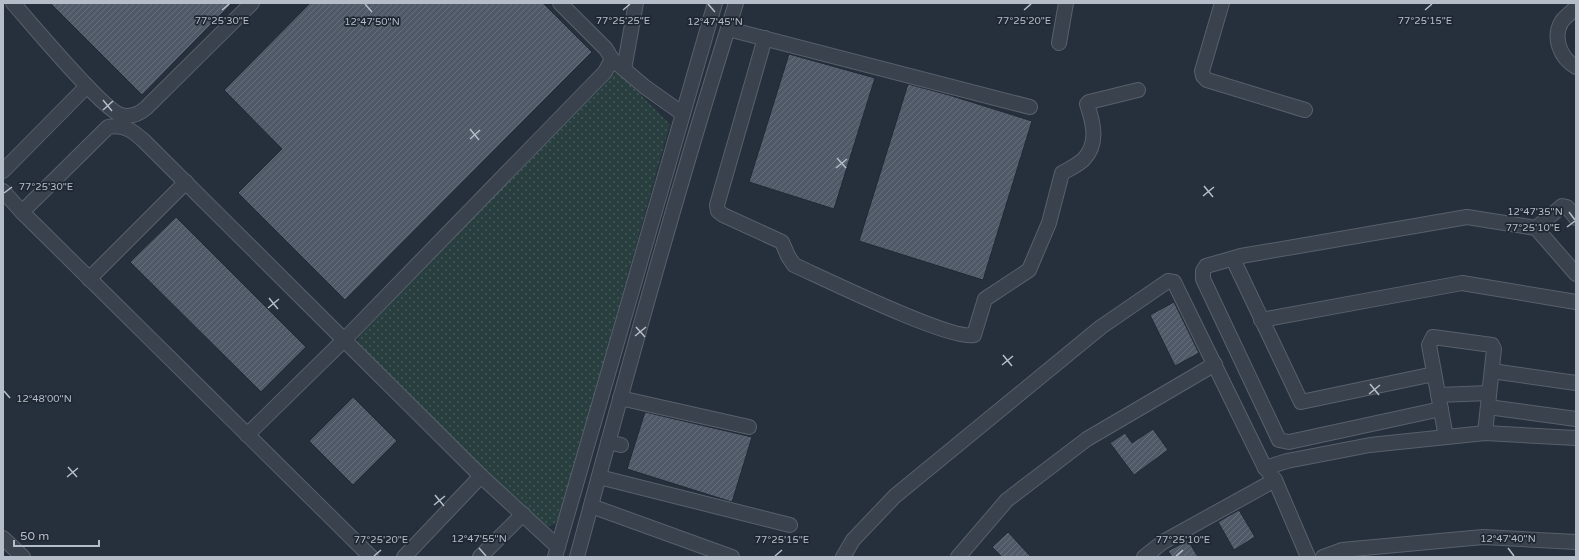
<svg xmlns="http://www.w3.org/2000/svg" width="1579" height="560" font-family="'Varela Round',sans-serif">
  <defs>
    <pattern id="park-dots" width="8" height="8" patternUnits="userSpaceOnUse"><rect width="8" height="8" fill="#293e3f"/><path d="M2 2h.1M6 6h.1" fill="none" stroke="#465859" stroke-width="1.8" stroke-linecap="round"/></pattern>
    <pattern id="building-hatch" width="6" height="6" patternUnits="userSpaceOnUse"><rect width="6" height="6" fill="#4f5968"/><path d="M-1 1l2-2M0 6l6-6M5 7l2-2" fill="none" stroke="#666f7c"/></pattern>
  </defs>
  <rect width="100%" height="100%" fill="#26303d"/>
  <path fill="url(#park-dots)" d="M 617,71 L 670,124 L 560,516 C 555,527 549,527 538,525 L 359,346 L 358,339 L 361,331 Z"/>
  <g fill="url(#building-hatch)" stroke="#202934">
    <polygon points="50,3 232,3 142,95"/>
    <polygon points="310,3 543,3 592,52 345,300 238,193 282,149 224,90"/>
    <polygon points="789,54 875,78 834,209 749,182"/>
    <polygon points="908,84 949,95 1032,121 983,280 859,241"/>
    <polygon points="176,217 306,347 261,392 130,262"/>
    <polygon points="1174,302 1199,353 1175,366 1150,315"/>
    <polygon points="353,397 397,441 353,485 309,441"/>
    <polygon points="645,412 752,437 732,502 627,469"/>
    <polygon points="1153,429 1168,450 1134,475 1110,443 1125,433 1132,443"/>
    <polygon points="1239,510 1255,537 1234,550 1218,522"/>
    <polygon points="1008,532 1031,557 1002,557 992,547"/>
    <polygon points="1188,540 1198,557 1172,557 1168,551"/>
  </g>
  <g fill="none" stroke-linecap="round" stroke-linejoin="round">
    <defs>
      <g id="minor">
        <path d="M 13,3 C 30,22 103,110 121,115 C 131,118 139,114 146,108 L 252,3"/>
        <polyline points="1222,3 1202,71 1203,76 1207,80 1305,110"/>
        <path d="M 1576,7 C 1572,12 1566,16 1562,21 C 1552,37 1560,58 1576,67"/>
        <polyline points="728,29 1030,107"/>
        <path d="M 765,38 L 717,205 L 718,211 L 723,215 L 782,242 L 788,256 L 794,265 C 823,278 951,341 974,335 L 985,299 L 1029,270 L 1049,223 L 1062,173 C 1069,169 1078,165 1084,159 C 1099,143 1093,122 1087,104 L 1089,102 L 1138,90"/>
        <polyline points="1059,43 1066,3"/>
        <polyline points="612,59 645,87 683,114"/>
        <polyline points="624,69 636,3"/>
        <polyline points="3,171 87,86"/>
        <polyline points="3,191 22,212"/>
        <polyline points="1536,228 1562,206 1567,207 1576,218"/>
        <polyline points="1233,259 1301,402 1434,374"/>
        <polyline points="89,279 186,182"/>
        <polyline points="1261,320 1462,283 1576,302"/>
        <polyline points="1492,371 1576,383"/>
        <polyline points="1438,395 1489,393"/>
        <polyline points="620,398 749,427"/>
        <polyline points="1488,407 1576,419"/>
        <polyline points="1441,409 1289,442 1279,440 1203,279 1203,271 1206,266 1241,256 1467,217 1536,228 1576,274"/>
        <polyline points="247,435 345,339 605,72 612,59 606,49 560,3"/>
        <polyline points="1446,437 1429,345 1433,337 1492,345 1494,349 1485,433"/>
        <polyline points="608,442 621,445"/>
        <polyline points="1265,468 1287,461 1370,445 1485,433 1576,438"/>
        <polyline points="599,477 790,525"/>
        <polyline points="591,506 732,557"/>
        <polyline points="3,538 23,557"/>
        <path d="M 371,557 L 22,212 L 108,127 C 124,124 133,131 144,141 L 481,476 L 558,547"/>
        <polyline points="404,557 481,476"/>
        <polyline points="480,557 523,514"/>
        <polyline points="555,557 715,3"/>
        <path d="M 577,557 C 627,372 678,186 736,3"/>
        <polyline points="843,557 853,540 895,496 1101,327 1168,281 1174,282 1265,468 1275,480 1308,557"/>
        <polyline points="958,557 1007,500 1087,439 1215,364"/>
        <polyline points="1144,557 1163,542 1275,480"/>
        <polyline points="1323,557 1342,550 1483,537 1576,542"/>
      </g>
    </defs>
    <use href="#minor" stroke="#57606b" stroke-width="16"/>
    <use href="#minor" stroke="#39424d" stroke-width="14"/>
  </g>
  <path fill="none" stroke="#b5bdc8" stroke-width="1.5" d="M 365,4 L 372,12M 708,4 L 715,12M 222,10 L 229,4M 623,10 L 630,4M 1024,10 L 1031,4M 1425,10 L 1432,4M 103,100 L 112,111M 103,110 L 113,101M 470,129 L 479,140M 470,139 L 480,130M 837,158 L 846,168M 836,168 L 847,159M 1204,186 L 1213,197M 4,193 L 12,187M 1203,196 L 1214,187M 1569,212 L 1575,220M 1567,227 L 1575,221M 269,298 L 278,309M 268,308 L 279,299M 636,327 L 645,337M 635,336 L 646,327M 1003,355 L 1012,366M 1002,365 L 1013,356M 1370,384 L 1379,395M 4,391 L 10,398M 1369,394 L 1380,385M 68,467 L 77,477M 67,477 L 78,468M 435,495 L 444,506M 434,505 L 445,496M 479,548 L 486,556M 1508,548 L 1514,556M 374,556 L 381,550M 775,556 L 782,550M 1176,556 L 1183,550"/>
  <g font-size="10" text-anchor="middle" fill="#b5bdc8" stroke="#1e2732" stroke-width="3.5" stroke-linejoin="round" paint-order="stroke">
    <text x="1024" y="24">77°25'20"E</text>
    <text x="1425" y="24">77°25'15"E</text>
    <text x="222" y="24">77°25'30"E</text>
    <text x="623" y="24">77°25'25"E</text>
    <text x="372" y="25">12°47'50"N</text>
    <text x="715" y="25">12°47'45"N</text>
    <text x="46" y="190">77°25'30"E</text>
    <text x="1535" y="215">12°47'35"N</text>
    <text x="1533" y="231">77°25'10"E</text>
    <text x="44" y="402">12°48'00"N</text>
    <text x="479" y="542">12°47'55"N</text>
    <text x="1508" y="542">12°47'40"N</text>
    <text x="381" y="543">77°25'20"E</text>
    <text x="782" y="543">77°25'15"E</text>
    <text x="1183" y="543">77°25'10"E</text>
  </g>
  <rect width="1579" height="560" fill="none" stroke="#b5bdc8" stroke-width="8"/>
  <path d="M14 540v6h85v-6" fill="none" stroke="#b5bdc8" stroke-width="2"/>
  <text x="20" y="540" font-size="12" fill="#b5bdc8" stroke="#1e2732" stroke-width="3" paint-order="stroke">50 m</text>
</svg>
